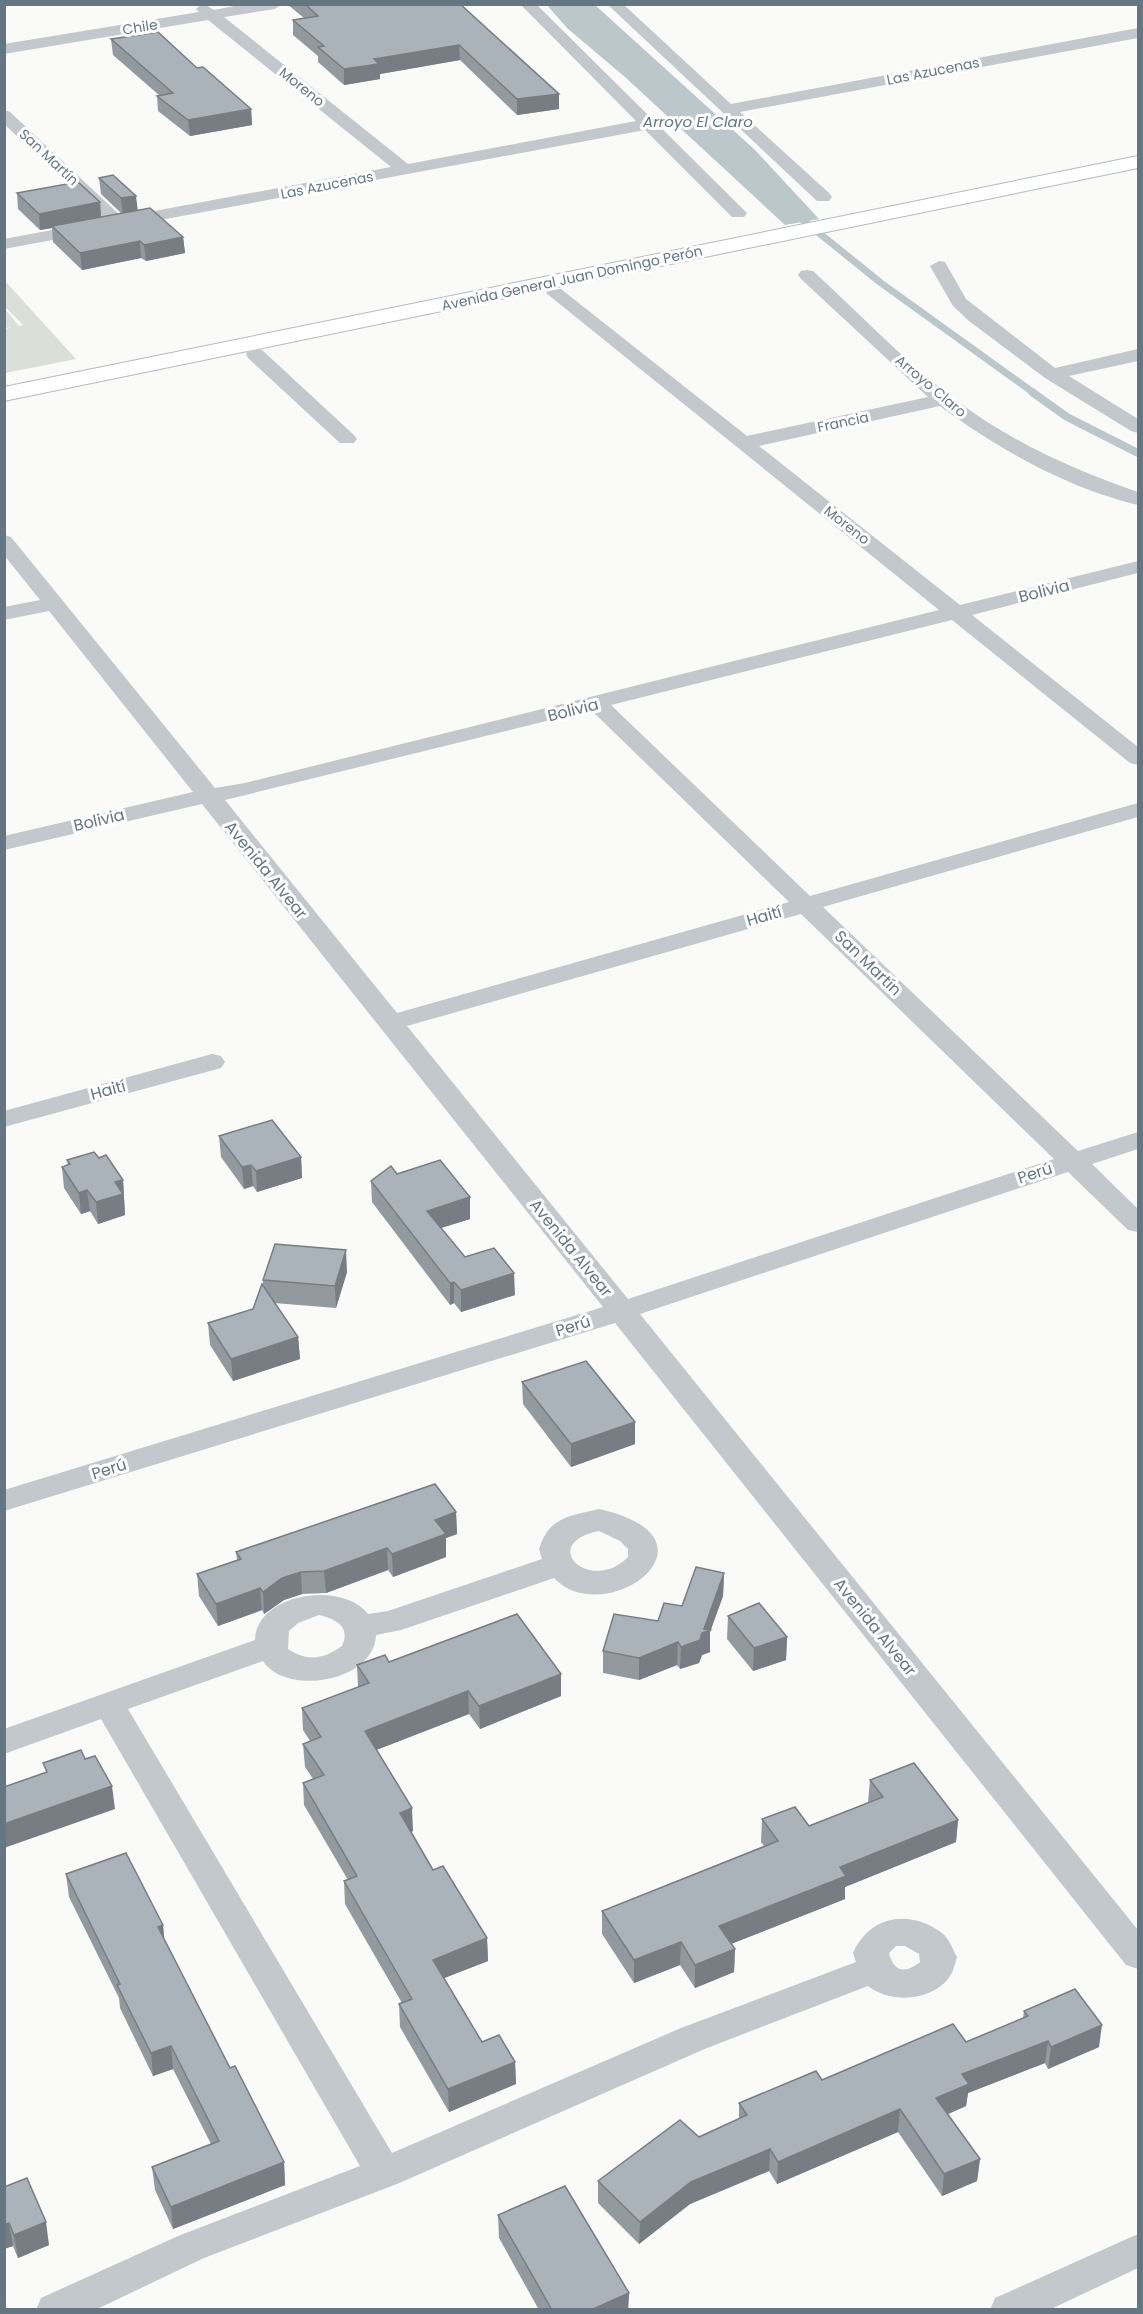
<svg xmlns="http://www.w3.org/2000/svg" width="1143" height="2314" font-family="Poppins,sans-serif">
  <rect width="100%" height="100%" fill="#fafaf8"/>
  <polygon fill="#dadfd7" points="5,281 76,359 5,373 5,329 12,327 5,328 5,309 19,326 23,325 5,307"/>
  <polygon fill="#bbc7cb" points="547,5 595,5 755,150 819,219 785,225 625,77 567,28"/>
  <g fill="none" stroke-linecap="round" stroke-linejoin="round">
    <polyline stroke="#bbc7cb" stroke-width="7" points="793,212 881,283 1034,393"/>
    <polyline stroke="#bbc7cb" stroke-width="8" points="1032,392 1067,417 1138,453"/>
    <defs>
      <polygon id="secondary" points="1138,156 1138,168 4,401 4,387"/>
    </defs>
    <use href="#secondary" stroke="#b3babf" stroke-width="2"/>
    <g fill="#c3c8cc" fill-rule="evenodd">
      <polygon points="204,4 214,10 244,4 282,4 275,9 224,17 408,164 636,121 520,4 536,4 747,213 744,217 732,217 645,130 4,249 4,239 106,220 4,124 4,110 10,112 122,217 391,167 208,20 4,54 4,44 199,12 196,9 199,6"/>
      <polygon points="607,4 623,4 731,104 1138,28 1138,38 740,112 829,193 832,197 829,201 817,201"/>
      <polygon points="939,261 945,262 966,299 1055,368 1138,349 1138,361 1069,376 1138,419 1138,433 1131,431 1045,378 969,321 953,306 930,266"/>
      <path d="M 807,270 L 813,271 C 859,313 902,359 952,397 C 1007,440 1073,470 1138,492 L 1138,505 C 1067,488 998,449 940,406 L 759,446 L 960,605 L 1138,561 L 1138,573 L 972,615 L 1138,747 L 1138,765 L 1130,763 L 952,620 L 611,705 L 810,896 L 1138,803 L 1138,817 L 823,907 L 1078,1151 L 1138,1132 L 1138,1149 L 1092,1164 L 1138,1209 L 1138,1232 L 1128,1230 L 1068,1172 L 640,1314 L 1138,1930 L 1138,1969 L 1126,1965 L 615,1323 L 4,1511 L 4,1490 L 603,1307 L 202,804 L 4,850 L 4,836 L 193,792 L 49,611 L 4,620 L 4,607 L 40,600 L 4,555 L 4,535 L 11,537 L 215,788 L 245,783 L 939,610 L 546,293 L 549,289 L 561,289 L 747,436 L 928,397 L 801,279 L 798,275 L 801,271 ZM 591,710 L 789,902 L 397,1013 L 225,800 ZM 801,914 L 1054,1159 L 628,1299 L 407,1026 Z"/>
      <polygon points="255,348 262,350 354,435 357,439 354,443 340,443 248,358 246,354 248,350"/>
      <polygon points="212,1054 221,1056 225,1062 221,1068 4,1127 4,1111"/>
      <path d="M 599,1509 C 732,1539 605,1632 554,1578 L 401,1630 L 376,1635 C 374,1683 285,1696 263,1661 L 128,1709 L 392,2153 L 681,2028 L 856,1962 L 853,1953 C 870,1915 910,1909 942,1933 C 949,1938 953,1950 957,1957 C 955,1964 953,1973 948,1979 C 929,2002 890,2003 868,1986 L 707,2048 L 397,2184 L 204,2258 L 95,2310 L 36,2310 L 41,2298 L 178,2236 L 360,2166 L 101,1719 L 4,1754 L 4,1729 L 255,1640 C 256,1593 343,1580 368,1614 L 388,1611 L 542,1559 L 539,1549 C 549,1517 569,1516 599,1509 ZM 599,1531 L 620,1541 L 628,1549 L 628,1557 C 591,1595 536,1544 599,1531 ZM 319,1615 C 336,1619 351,1627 342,1646 C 324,1659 307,1662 288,1649 L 289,1631 L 298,1623 ZM 896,1946 L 905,1946 L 919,1954 L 920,1962 C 905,1974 894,1972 889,1953 Z"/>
      <polygon points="1138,2234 1138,2268 1049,2310 990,2310 995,2298"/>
    </g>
    <use href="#secondary" fill="#fff" fill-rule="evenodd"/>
  </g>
  <g fill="#929a9f">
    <polygon points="287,4 460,4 559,94 559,109 517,115 460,60 380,74 380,79 344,85 318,62 318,56 293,35 293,20 304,18"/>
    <polygon points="111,39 197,68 251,109 252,125 190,136 158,111 157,96 159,95 113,55"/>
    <polygon points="99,178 137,210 183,237 185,253 146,261 141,258 82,270 53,242 52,228 40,230 18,209 17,193 100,202 101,217 121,213 101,194"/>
    <polygon points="219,1136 301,1157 302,1178 257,1192 253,1186 244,1189 221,1157"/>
    <polygon points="99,1158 123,1180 125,1215 98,1224 90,1211 81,1214 64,1188 62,1167 68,1165 67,1160"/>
    <polygon points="397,1174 470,1219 441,1228 465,1257 515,1295 461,1312 454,1303 450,1305 372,1202 371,1181"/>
    <polygon points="347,1272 336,1308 274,1303 298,1337 300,1359 233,1381 210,1345 208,1323 253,1309 263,1287 263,1280"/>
    <polygon points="522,1382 635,1422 635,1444 571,1467 523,1404"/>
    <polygon points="456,1512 457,1534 446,1538 446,1557 393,1577 388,1570 326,1593 302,1594 284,1600 264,1614 262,1610 218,1626 199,1596 197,1574 237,1560 236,1552"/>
    <polygon points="724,1573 723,1596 710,1632 710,1652 702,1655 699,1663 680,1669 677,1665 639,1680 603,1673 603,1651 658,1621 682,1606"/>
    <polygon points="728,1616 787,1637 786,1660 753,1671 727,1639"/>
    <polygon points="389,1662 561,1696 480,1729 469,1714 376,1750 413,1831 411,1832 433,1870 487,1938 488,1961 444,1978 482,2042 515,2062 516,2084 449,2112 400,2027 399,2004 402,2003 345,1904 344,1881 348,1880 304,1805 303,1783 313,1779 305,1767 303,1744 310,1741 303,1730 302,1708 358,1687 357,1665"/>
    <polygon points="870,1780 958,1820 956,1842 845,1887 845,1899 731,1944 735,1949 734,1972 695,1988 680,1965 634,1983 602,1934 602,1911 764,1846 761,1842 762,1819 809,1826 868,1803"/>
    <polygon points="66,1874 163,1925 164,1938 230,2068 284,2162 285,2185 173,2229 155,2190 152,2167 211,2144 173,2069 153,2076 120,2008 119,1998 69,1897"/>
    <polygon points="1024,2011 1099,2047 1048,2069 1045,2063 968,2093 966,2106 948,2114 980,2159 977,2181 942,2196 898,2132 777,2184 769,2171 690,2204 639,2244 598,2203 598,2181 739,2119 739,2103 966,2042 1023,2018"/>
    <polygon points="4,2187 49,2245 18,2258 13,2246 4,2249"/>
    <polygon points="498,2215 629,2293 628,2310 539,2310 499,2238"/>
  </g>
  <g fill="#777d82">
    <polygon points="459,45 460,60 380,74 380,79 344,85 344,69 374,59"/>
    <polygon points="559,94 559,109 517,115 517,99"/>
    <polygon points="251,109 252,125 190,136 188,120"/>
    <polygon points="136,196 138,212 123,215 121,198"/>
    <polygon points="100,202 101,219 52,226 52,228 40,230 39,214"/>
    <polygon points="183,237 185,253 146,261 144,245"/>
    <polygon points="140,241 141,258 82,270 80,253"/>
    <polygon points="301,1157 302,1178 257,1192 256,1171"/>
    <polygon points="251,1165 253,1186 244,1189 242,1167"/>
    <polygon points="123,1180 125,1215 98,1224 96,1202 115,1182"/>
    <polygon points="87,1190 90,1211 81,1214 79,1193"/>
    <polygon points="470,1197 470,1219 428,1232 427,1211"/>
    <polygon points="346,1250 347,1272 336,1308 335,1286"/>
    <polygon points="514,1273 515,1295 461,1312 461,1290"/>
    <polygon points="454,1282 454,1303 450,1305 450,1283"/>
    <polygon points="298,1337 300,1359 233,1381 231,1359"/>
    <polygon points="635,1422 635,1444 571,1467 571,1444"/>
    <polygon points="456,1512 457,1534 446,1538 446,1557 393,1577 392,1554 435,1520"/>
    <polygon points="387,1548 388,1570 326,1593 324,1571"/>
    <polygon points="301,1572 302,1594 284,1600 264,1614 263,1592 282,1578"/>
    <polygon points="724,1573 723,1596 710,1632 710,1652 702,1655 699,1663 680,1669 681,1647 704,1629"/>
    <polygon points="260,1588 262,1610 218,1626 216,1604"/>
    <polygon points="787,1637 786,1660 753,1671 754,1648"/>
    <polygon points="678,1642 677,1665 639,1680 639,1658"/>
    <polygon points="561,1674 561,1696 480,1729 479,1706"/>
    <polygon points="468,1691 469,1714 366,1754 365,1731"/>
    <polygon points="112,1786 115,1809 4,1848 4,1824"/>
    <polygon points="412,1808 413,1831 401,1836 400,1813"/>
    <polygon points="958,1820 956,1842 845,1887 845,1899 718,1949 719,1926 840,1867"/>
    <polygon points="163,1925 165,1948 158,1927"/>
    <polygon points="487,1938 488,1961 434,1982 433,1960"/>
    <polygon points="681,1942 680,1965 634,1983 634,1960"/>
    <polygon points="735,1949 734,1972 695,1988 695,1965"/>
    <polygon points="1102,2025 1099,2047 1048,2069 1051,2047"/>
    <polygon points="1048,2041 1045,2063 968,2093 966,2106 934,2120 936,2098 962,2074"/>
    <polygon points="171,2046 173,2069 153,2076 151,2053"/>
    <polygon points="515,2062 516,2084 449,2112 448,2089"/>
    <polygon points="900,2109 898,2132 777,2184 778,2162"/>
    <polygon points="770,2149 769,2171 690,2204 639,2244 640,2222 691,2182"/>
    <polygon points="980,2159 977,2181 942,2196 944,2174"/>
    <polygon points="284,2162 285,2185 173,2229 171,2207"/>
    <polygon points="46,2222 49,2245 18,2258 14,2235"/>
    <polygon points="9,2223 13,2246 4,2249 4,2225"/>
    <polygon points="629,2293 628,2310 591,2310"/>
  </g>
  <g fill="#aab3b9" stroke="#777d82" stroke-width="1.5">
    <polygon points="305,4 460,4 559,94 517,99 459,45 374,59 379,64 344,69 318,47 324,46 293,20 318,16"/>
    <polygon points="158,32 197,68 203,67 251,109 188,120 157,96 173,93 111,39"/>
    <polygon points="113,175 136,196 121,198 99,178"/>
    <polygon points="78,182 100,202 39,214 17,193"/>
    <polygon points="150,208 183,237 144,245 140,241 80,253 52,226"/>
    <polygon points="272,1120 301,1157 256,1171 251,1165 242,1167 219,1136"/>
    <polygon points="94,1152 99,1158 106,1155 123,1180 115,1182 123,1194 96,1202 87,1190 79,1193 62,1167 70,1164 67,1160"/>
    <polygon points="440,1160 470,1197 427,1211 465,1257 494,1248 514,1273 461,1290 454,1282 450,1283 371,1181 391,1166 397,1174"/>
    <polygon points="275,1244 346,1250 335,1286 263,1280"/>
    <polygon points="262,1284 298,1337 231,1359 208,1323 253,1309"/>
    <polygon points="586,1361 635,1422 571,1444 522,1382"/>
    <polygon points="435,1484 456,1512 435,1520 446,1534 392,1554 387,1548 324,1571 301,1572 282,1578 263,1592 260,1588 216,1604 197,1574 241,1559 236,1552"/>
    <polygon points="696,1567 724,1573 704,1629 710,1630 702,1633 700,1640 681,1647 678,1642 639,1658 603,1651 614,1614 658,1621 664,1603 682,1606"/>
    <polygon points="759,1603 787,1637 754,1648 728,1616"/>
    <polygon points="517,1614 561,1674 479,1706 468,1691 365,1731 412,1808 400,1813 433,1870 443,1866 487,1938 433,1960 482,2042 499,2035 515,2062 448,2089 399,2004 412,1999 344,1881 357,1876 303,1783 324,1775 303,1744 321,1737 302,1708 369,1683 357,1665 385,1655 389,1662"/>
    <polygon points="81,1750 85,1759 95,1756 112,1786 4,1824 4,1787 47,1772 43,1763"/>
    <polygon points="914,1763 958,1820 840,1867 846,1876 719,1926 735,1949 695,1965 681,1942 634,1960 602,1911 778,1841 762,1819 795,1807 809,1826 883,1797 870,1780"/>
    <polygon points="126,1853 163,1925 158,1927 230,2068 235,2066 284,2162 171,2207 152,2167 219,2141 171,2046 151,2053 117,1985 120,1984 66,1874"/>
    <polygon points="1075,1989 1102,2025 1051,2047 1048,2041 962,2074 969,2084 936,2098 980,2159 944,2174 900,2109 778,2162 770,2149 691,2182 640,2222 598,2181 680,2120 699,2137 747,2115 739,2103 816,2071 822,2080 953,2024 966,2042 1028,2016 1024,2011"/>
    <polygon points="27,2178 46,2222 14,2235 9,2223 4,2225 4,2187"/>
    <polygon points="565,2186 629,2293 591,2310 552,2310 498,2215"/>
  </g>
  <g text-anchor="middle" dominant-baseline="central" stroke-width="6" stroke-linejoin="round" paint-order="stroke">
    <g font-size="14" fill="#657683" stroke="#fff">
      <text transform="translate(140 27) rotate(-9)">Chile</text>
      <text transform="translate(933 71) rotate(-11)">Las Azucenas</text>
      <text transform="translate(302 87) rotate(39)">Moreno</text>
      <text transform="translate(49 157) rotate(43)">San Martín</text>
      <text transform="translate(327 185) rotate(-11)">Las Azucenas</text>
      <text transform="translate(572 278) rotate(-12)">Avenida General Juan Domingo Perón</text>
      <text transform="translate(931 386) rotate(40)">Arroyo Claro</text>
      <text transform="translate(843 422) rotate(-12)">Francia</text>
      <text transform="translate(847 525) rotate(38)">Moreno</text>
    </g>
    <g font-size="15" font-style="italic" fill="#60757c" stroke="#fff">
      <text x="698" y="121">Arroyo El Claro</text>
    </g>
    <g font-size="16" fill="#657683" stroke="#fff">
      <text transform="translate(1044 591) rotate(-14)">Bolivia</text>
      <text transform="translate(573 710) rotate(-14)">Bolivia</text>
      <text transform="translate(99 820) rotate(-13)">Bolivia</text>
      <text transform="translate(266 870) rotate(51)">Avenida Alvear</text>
      <text transform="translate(764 916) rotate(-16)">Haití</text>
      <text transform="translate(868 963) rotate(44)">San Martín</text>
      <text transform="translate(108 1090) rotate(-15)">Haití</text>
      <text transform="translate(1035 1173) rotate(-18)">Perú</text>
      <text transform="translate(571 1248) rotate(51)">Avenida Alvear</text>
      <text transform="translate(573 1326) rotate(-17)">Perú</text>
      <text transform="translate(109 1469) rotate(-17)">Perú</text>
      <text transform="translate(875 1627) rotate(51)">Avenida Alvear</text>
    </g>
  </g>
  <rect width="1143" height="2314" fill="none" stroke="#657683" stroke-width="12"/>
</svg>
